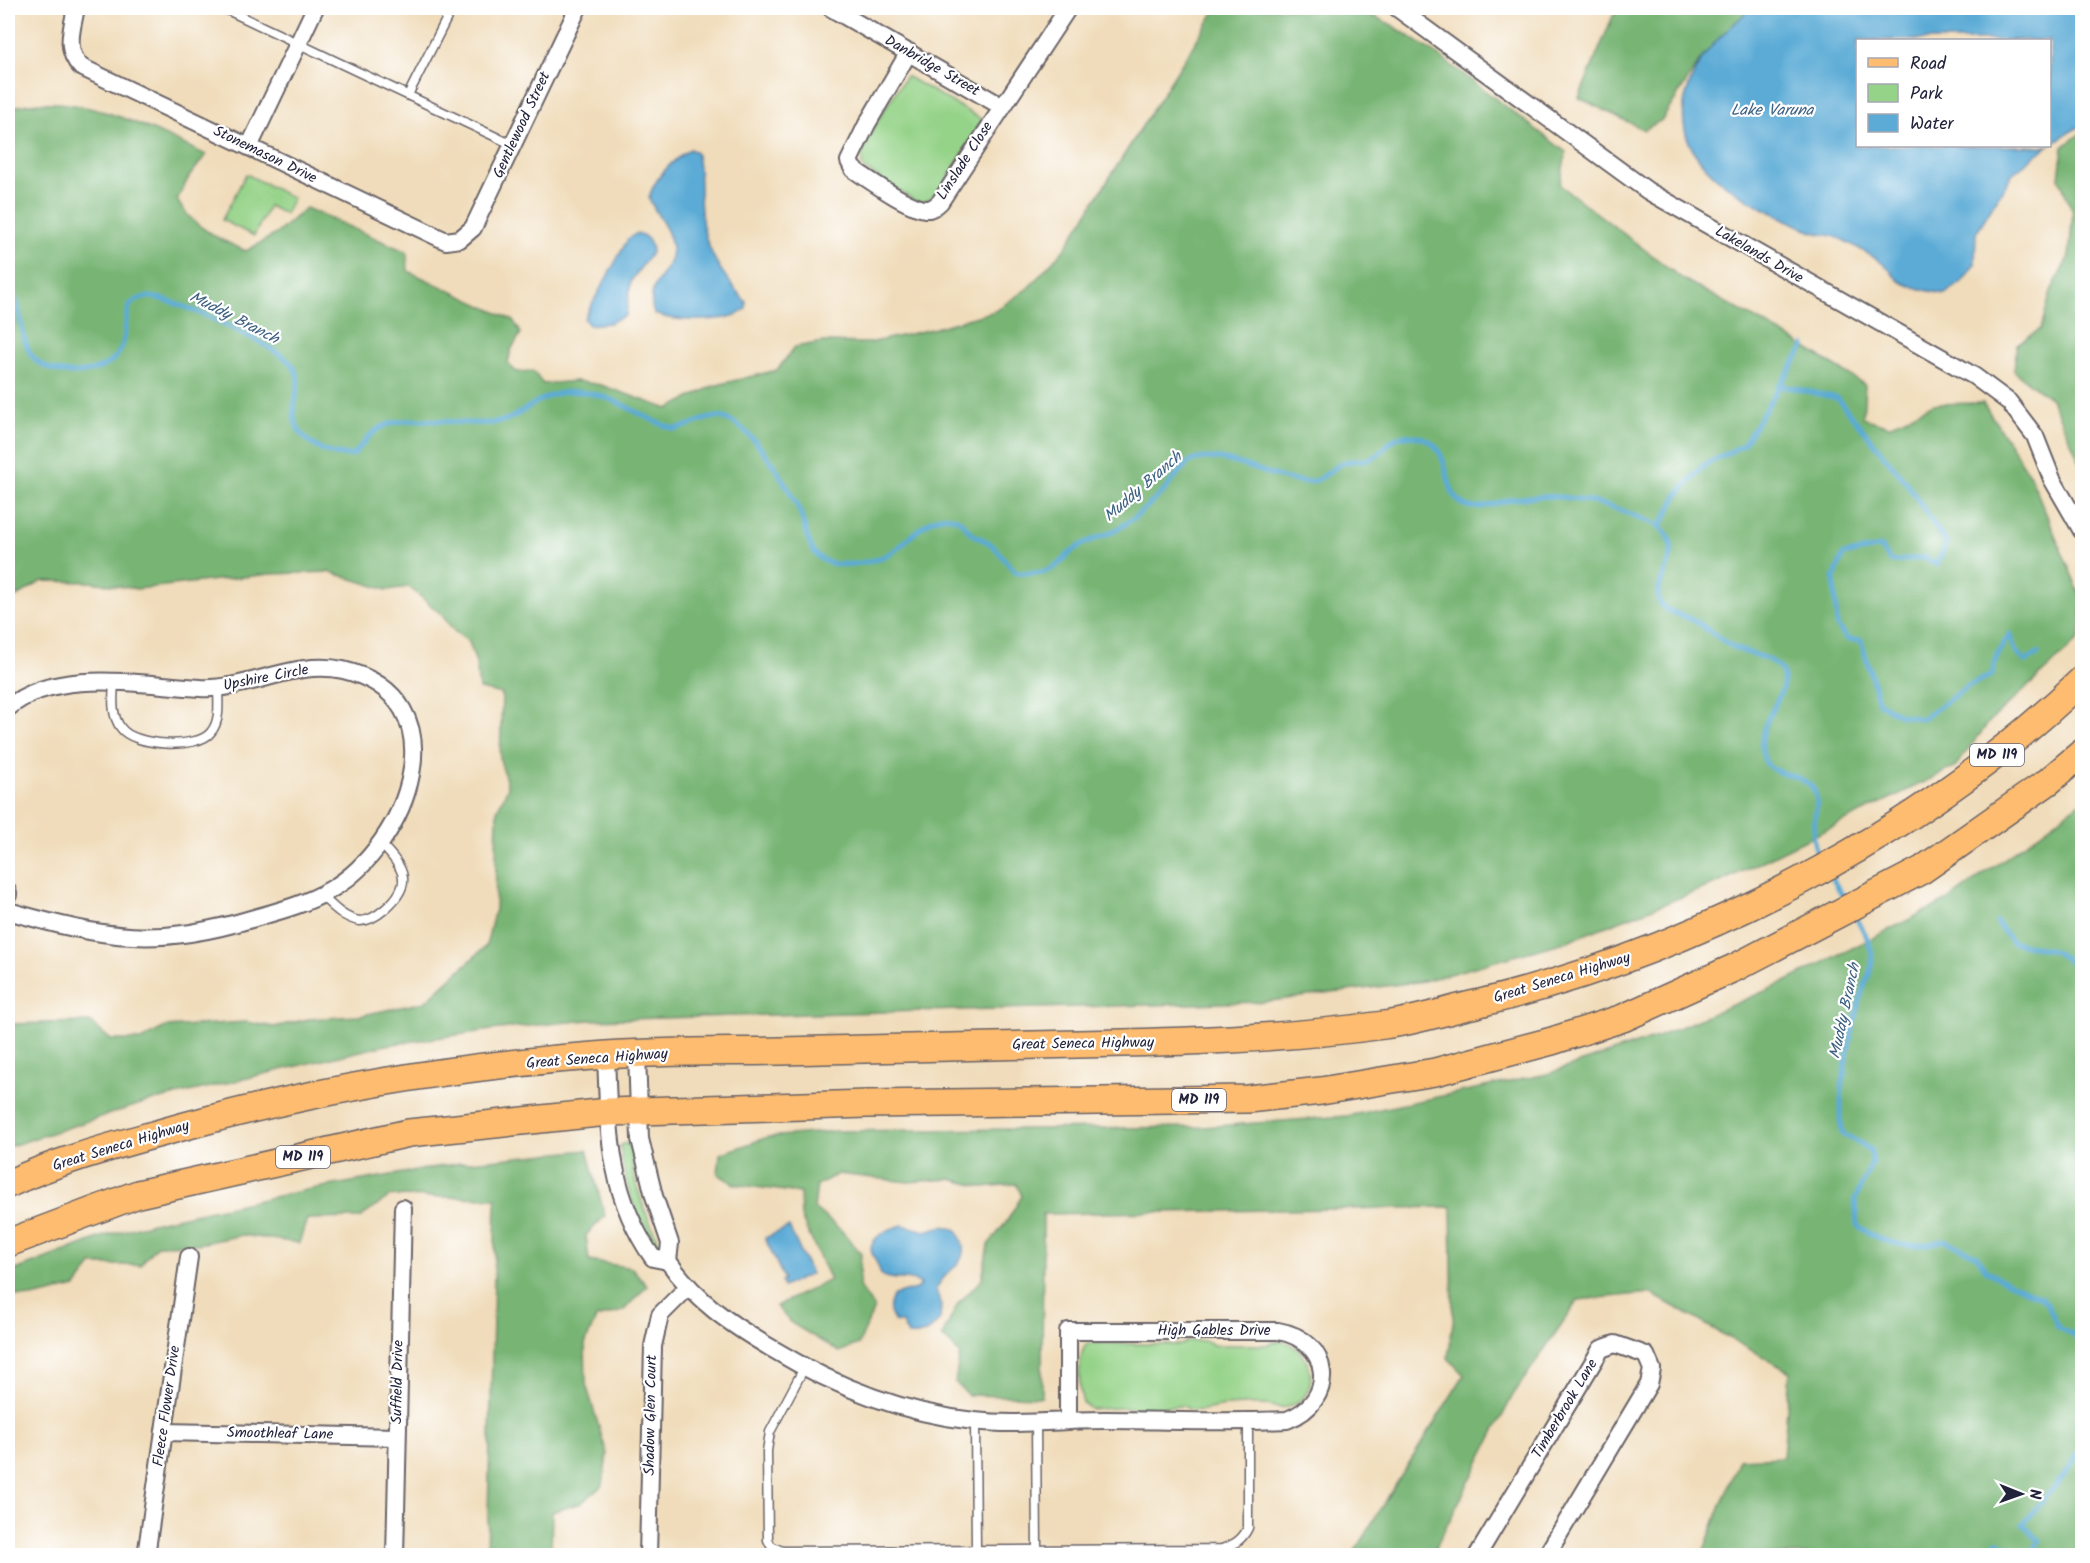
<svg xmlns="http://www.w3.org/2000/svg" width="2090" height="1563" font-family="Kalam,sans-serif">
  <rect width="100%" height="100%" fill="#fff"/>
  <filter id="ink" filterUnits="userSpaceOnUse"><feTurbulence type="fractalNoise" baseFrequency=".0167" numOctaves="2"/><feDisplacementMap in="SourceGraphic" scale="12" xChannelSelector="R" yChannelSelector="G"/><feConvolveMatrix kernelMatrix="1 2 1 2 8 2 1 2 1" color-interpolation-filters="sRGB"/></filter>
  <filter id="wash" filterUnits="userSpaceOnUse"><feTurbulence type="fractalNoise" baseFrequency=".008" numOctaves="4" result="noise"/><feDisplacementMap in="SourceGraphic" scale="24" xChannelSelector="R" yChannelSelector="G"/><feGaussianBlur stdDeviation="1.35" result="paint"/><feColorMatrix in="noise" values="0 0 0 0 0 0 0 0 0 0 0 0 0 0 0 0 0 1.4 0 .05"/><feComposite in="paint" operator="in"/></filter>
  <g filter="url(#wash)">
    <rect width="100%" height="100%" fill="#f0dcba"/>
    <g fill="#95d388" stroke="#5c7a62" stroke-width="1.5">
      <path d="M 906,76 L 983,120 L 940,191 L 924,202 L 915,201 L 863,168 C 854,149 895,95 906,76 Z"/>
      <polygon points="246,174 293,198 285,214 269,206 254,236 222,220"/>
      <path d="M 626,1143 C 634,1150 632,1164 634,1175 C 640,1201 651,1227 663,1251 L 661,1256 C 634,1212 627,1197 620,1146 Z"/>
      <path d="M 1188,1341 L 1206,1341 L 1213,1345 L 1266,1345 C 1302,1325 1334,1394 1287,1407 C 1277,1409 1273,1406 1265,1405 C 1253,1404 1240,1405 1228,1406 C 1215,1406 1195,1416 1184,1406 L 1091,1409 L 1083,1403 C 1079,1389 1076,1353 1088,1343 L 1181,1345 Z"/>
    </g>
    <g fill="#78b574" stroke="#4d6c58" stroke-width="1.5">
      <path d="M 1217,8 L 1356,8 L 1392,25 L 1438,55 L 1566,152 L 1560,185 L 1683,279 L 1790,338 L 1865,385 L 1863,418 L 1889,426 L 1933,404 L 1983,403 L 2029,473 L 2082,599 L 2080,639 L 1990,721 L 1955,767 L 1718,883 L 1565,942 L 1424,981 L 1263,1002 L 589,1020 L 499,1029 L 386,1045 L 147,1102 L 8,1147 L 8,1024 L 90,1022 L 111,1040 L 141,1040 L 165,1027 L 246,1022 L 274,1027 L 308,1019 L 358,1016 L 425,1002 L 486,946 L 495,909 L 497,810 L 508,788 L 500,759 L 502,694 L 479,689 L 476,663 L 469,642 L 454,631 L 441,614 L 409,587 L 387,590 L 330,572 L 270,574 L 137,589 L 91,582 L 42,581 L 8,602 L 8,109 C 71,87 150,128 206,155 L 189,177 L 177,200 C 191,226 220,240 246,251 L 276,234 L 306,208 L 407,252 L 408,271 L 513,320 L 521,333 L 511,350 L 508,363 L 516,372 L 533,371 L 543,384 L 576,381 L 601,385 L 668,409 L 713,386 L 777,370 L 795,347 L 824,342 L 869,343 L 932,329 L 995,311 L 1028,288 L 1065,248 Z"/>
      <polygon points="1620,8 1751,8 1701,59 1662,120 1644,130 1579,98 1613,16"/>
      <polygon points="2082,132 2082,466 2051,399 2014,371 2017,344 2041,329 2051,291 2069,256 2073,212 2059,178 2063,147"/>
      <polygon points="2082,802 2082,1555 1702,1555 1739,1459 1783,1457 1790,1372 1650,1293 1578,1300 1513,1395 1432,1555 1352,1555 1464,1375 1448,1358 1453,1322 1451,1207 1043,1214 1042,1397 968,1395 955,1382 960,1354 942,1336 958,1304 982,1279 988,1245 1007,1221 1022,1196 1016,1184 982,1187 950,1179 908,1182 838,1174 817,1185 814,1208 841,1230 861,1253 859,1286 874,1308 859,1344 839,1352 791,1323 776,1306 830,1280 801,1217 800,1193 734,1184 718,1174 720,1154 768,1137 836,1131 1203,1127 1347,1116 1547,1074 1657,1037 1777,986 1948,900"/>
      <polygon points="587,1150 605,1216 586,1235 589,1261 632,1268 647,1286 623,1311 596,1318 585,1344 586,1384 607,1454 603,1485 581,1503 552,1512 551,1555 487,1555 496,1198 390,1196 360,1218 307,1219 299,1243 242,1235 199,1244 157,1245 140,1265 92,1265 76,1287 32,1297 8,1295 8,1273 101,1237 156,1222 306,1190 460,1163"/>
    </g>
    <g fill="#5cabd6" stroke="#3f6688" stroke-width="1.5">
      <path d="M 1751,8 L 2082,8 L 2082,125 L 2050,144 L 2050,40 L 1858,40 L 1858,146 L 2048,146 L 2012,174 L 1976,233 L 1975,264 L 1961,283 L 1945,294 C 1930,291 1914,289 1901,282 C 1893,278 1892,271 1886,266 C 1873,256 1857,247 1843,240 C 1832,234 1819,235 1808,230 C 1736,196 1644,154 1701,61 C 1712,41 1735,24 1751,8 Z"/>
      <path d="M 690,149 L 696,152 C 702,171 699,192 701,212 C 704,249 722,275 746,302 L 746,309 C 730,324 674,322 654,314 C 643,281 672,275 672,249 C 671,229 656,216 649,198 C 654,178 673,160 690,149 Z"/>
      <path d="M 637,233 C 647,236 651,241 652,252 L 631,281 L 626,315 L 609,323 L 589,325 L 584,319 L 588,311 L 628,239 Z"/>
      <path d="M 903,1225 L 925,1231 L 943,1226 L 957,1230 C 977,1266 944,1266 936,1290 L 941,1305 L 940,1319 C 932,1330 922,1337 908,1335 L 902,1323 L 895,1322 C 888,1312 888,1305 894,1295 L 916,1289 L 921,1284 C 910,1276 894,1282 881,1275 C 879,1267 877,1263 874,1257 C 862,1239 891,1228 903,1225 Z"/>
      <polygon points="789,1227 811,1274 783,1287 781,1281 784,1279 765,1238"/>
    </g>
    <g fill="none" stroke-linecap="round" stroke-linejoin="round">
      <g stroke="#5cabd6" stroke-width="5">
        <path d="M 8,289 C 24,302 18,336 32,356 C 51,380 101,378 118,354 C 128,340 123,320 130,305 C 135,300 143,297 150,297 C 173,297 281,348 293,366 C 304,381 293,398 294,415 C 297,443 329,457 353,455 C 363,445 369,433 382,427 C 415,412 458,426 492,423 C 524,421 536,388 581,392 C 620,396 642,420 675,429 C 689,427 704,417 718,417 C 748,418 791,488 801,515 C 807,532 808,557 830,563 C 848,567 877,562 892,552 C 911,541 931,507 957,519 C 964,522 965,527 970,532 C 976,538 986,539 993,546 C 1002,554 1007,565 1017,573 C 1027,573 1037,574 1047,571 C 1059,567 1065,556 1075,549 C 1087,540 1101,538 1114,531 C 1131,522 1147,507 1161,494 C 1171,485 1182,464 1194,460 C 1225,450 1273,481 1306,482 C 1323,482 1329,469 1343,463 C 1352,459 1364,462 1372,458 C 1389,449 1388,434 1412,436 C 1458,439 1437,496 1467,506 C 1481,511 1500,501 1514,499 C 1557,492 1598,500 1638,517 C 1645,520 1654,522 1660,527 C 1694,555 1640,588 1665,608 C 1673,615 1684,615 1693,620 C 1707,628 1719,639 1733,647 C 1748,655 1771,655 1781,670 C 1794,693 1754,719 1763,755 C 1768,778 1797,771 1811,786 C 1827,803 1802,830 1821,860"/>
        <polyline points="1779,385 1837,398 1906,482 1946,543 1937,565 1925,557 1891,562 1881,547 1843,555 1834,578 1837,626 1848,640 1861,640 1879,703 1900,715 1922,719 1968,686 1992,675 1997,654 2010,634 2015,651 2026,662 2038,653"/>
        <polyline points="1660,527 1678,494 1703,466 1743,445 1805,345"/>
        <polyline points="1829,873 1846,901"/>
        <path d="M 1854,914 C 1863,929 1874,947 1872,965 C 1870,975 1863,986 1861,996 C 1850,1040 1837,1087 1842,1133 L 1871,1150 L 1872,1163 L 1855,1199 L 1857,1225 C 1885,1246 1911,1250 1944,1240 L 1977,1256 L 1986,1270 L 1999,1278 L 2042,1298 L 2049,1307 L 2058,1328 L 2072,1334 L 2082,1343"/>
        <polyline points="1997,922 2012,942 2053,951 2082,968"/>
        <polyline points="1992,1556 1997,1541 2010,1549 2031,1554 2040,1541 2023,1524 2066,1473 2082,1446"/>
      </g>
    </g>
  </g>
  <g filter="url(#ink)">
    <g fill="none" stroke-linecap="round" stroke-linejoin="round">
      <defs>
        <g id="service">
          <polyline points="223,8 513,145"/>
          <polyline points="408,95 452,8"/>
          <path d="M 114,683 C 113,698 111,715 121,728 C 133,746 198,750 211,732 C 221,720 218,702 218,687"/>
          <path d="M 321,895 C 331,905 344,919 360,921 C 369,921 378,915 385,909 C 414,884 405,869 381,844"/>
          <path d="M 804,1368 L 770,1432 L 767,1451 L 768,1540 L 771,1546 L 782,1551 L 1222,1549 C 1235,1544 1242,1540 1248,1528 L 1248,1421"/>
          <polyline points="975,1421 976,1550"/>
          <polyline points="1036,1422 1037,1550"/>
        </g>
        <g id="minor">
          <path d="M 76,8 C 72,29 64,50 81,67 L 446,241 L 460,239 L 473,228 L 578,8"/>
          <polyline points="831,8 1001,106"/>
          <polyline points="1397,8 1648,191 1974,376 2009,402 2035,436 2052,479 2082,531"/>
          <path d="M 909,52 L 867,124 L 849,161 L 853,169 C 868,179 912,211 929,209 C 933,208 937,205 940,202 L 1068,8"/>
          <polyline points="249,147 315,8"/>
          <path d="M 8,708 C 55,667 142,685 200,688 C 248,691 294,659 343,670 C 463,698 409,845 330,890 C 308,903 283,910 258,917 C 156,948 108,939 8,911"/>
          <polyline points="8,892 8,895"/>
          <path d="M 606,1055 C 609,1131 608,1194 653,1258 L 668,1261 L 670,1243 L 654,1196 L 640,1139 L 637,1054"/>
          <path d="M 668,1261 C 695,1300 730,1324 771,1348 C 834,1386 900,1413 974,1421 C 1017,1426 1062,1420 1105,1420 C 1166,1420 1227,1423 1287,1420 C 1338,1401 1332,1340 1278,1331 L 1068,1331 L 1068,1420"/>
          <polyline points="164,1432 397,1437"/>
          <polyline points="146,1556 189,1257"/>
          <polyline points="395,1556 403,1208"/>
          <polyline points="648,1556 653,1346 660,1315 687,1288"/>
          <polyline points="1477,1556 1601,1349 1615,1344 1646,1355 1652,1369 1649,1384 1546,1556"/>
        </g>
        <g id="primary">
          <path d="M 8,1184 C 63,1158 126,1143 185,1126 C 322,1088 464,1065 606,1055 C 664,1051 723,1052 781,1051 C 880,1049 979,1047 1078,1044 C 1181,1042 1281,1039 1384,1025 C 1416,1021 1448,1010 1480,1003 C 1698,950 1920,835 2082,680"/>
          <polyline points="8,1243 138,1194 409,1133 608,1112 867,1104 1248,1099 1321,1091 1435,1072 1552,1041 1623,1018 1736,967 1922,870 2049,781 2082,753"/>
        </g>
      </defs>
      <use href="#service" stroke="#6a6367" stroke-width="11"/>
      <use href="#minor" stroke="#6a6367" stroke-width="20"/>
      <use href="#primary" stroke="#6a6367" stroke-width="30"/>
      <use href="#service" stroke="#fff" stroke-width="8"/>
      <use href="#minor" stroke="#fff" stroke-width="16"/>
      <use href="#primary" stroke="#fdbc70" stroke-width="27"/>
    </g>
  </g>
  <g text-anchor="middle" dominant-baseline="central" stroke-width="4.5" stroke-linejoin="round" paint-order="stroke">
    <g fill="#fff" stroke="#646476" stroke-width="1.5">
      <rect x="1970" y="744" width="54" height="22" rx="4.5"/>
      <rect x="1172" y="1089" width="54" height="22" rx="4.5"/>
      <rect x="276" y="1146" width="54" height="22" rx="4.5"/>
    </g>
    <g font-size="14" font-weight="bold" fill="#22223b">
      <text x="1997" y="755">MD 119</text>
      <text x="1199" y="1100">MD 119</text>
      <text x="303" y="1157">MD 119</text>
    </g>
    <g font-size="15" fill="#22223b" stroke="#fff">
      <text transform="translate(932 66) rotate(30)">Danbridge Street</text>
      <text transform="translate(522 125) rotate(-65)">Gentlewood Street</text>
      <text transform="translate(265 155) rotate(26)">Stonemason Drive</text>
      <text transform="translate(965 161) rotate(-57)">Linslade Close</text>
      <text transform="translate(1759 255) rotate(30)">Lakelands Drive</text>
      <text transform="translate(266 678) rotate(-11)">Upshire Circle</text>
      <text transform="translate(1562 978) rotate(-17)">Great Seneca Highway</text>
      <text transform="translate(1083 1044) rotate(-1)">Great Seneca Highway</text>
      <text transform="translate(597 1059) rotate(-4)">Great Seneca Highway</text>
      <text transform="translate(121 1146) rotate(-17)">Great Seneca Highway</text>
      <text x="1214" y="1331">High Gables Drive</text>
      <text transform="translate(398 1382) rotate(-89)">Suffield Drive</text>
      <text transform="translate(167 1406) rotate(-82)">Fleece Flower Drive</text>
      <text transform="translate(1565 1409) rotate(-59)">Timberbrook Lane</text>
      <text transform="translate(651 1415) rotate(-89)">Shadow Glen Court</text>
      <text transform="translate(280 1434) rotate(1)">Smoothleaf Lane</text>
    </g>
    <g font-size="16" font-style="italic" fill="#3c6081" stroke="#fff">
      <text x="1772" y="110">Lake Varuna</text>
      <text transform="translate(234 318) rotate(27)">Muddy Branch</text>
      <text transform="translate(1143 487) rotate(-41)">Muddy Branch</text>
      <text transform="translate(1845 1011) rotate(-78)">Muddy Branch</text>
    </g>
  </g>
  <rect width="2090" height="1563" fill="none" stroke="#fff" stroke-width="30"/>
  <rect x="1856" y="39" width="195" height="108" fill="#ffffff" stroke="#a7a7b1" stroke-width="1.5"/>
  <rect x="1868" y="58" width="30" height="9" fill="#fdbc70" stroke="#a7a7b1" stroke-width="1.5"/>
  <text x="1910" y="69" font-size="18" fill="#22223b">Road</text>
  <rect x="1868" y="84" width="30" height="18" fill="#95d388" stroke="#a7a7b1" stroke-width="1.5"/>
  <text x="1910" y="99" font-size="18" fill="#22223b">Park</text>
  <rect x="1868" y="114" width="30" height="18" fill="#5cabd6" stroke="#a7a7b1" stroke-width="1.5"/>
  <text x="1910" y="129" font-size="18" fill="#22223b">Water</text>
  <g transform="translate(2021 1494) rotate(91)" stroke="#ffffff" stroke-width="4.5" paint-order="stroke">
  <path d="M0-4.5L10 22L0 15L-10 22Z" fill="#22223b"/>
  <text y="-9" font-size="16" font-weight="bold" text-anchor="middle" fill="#22223b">N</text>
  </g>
</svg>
